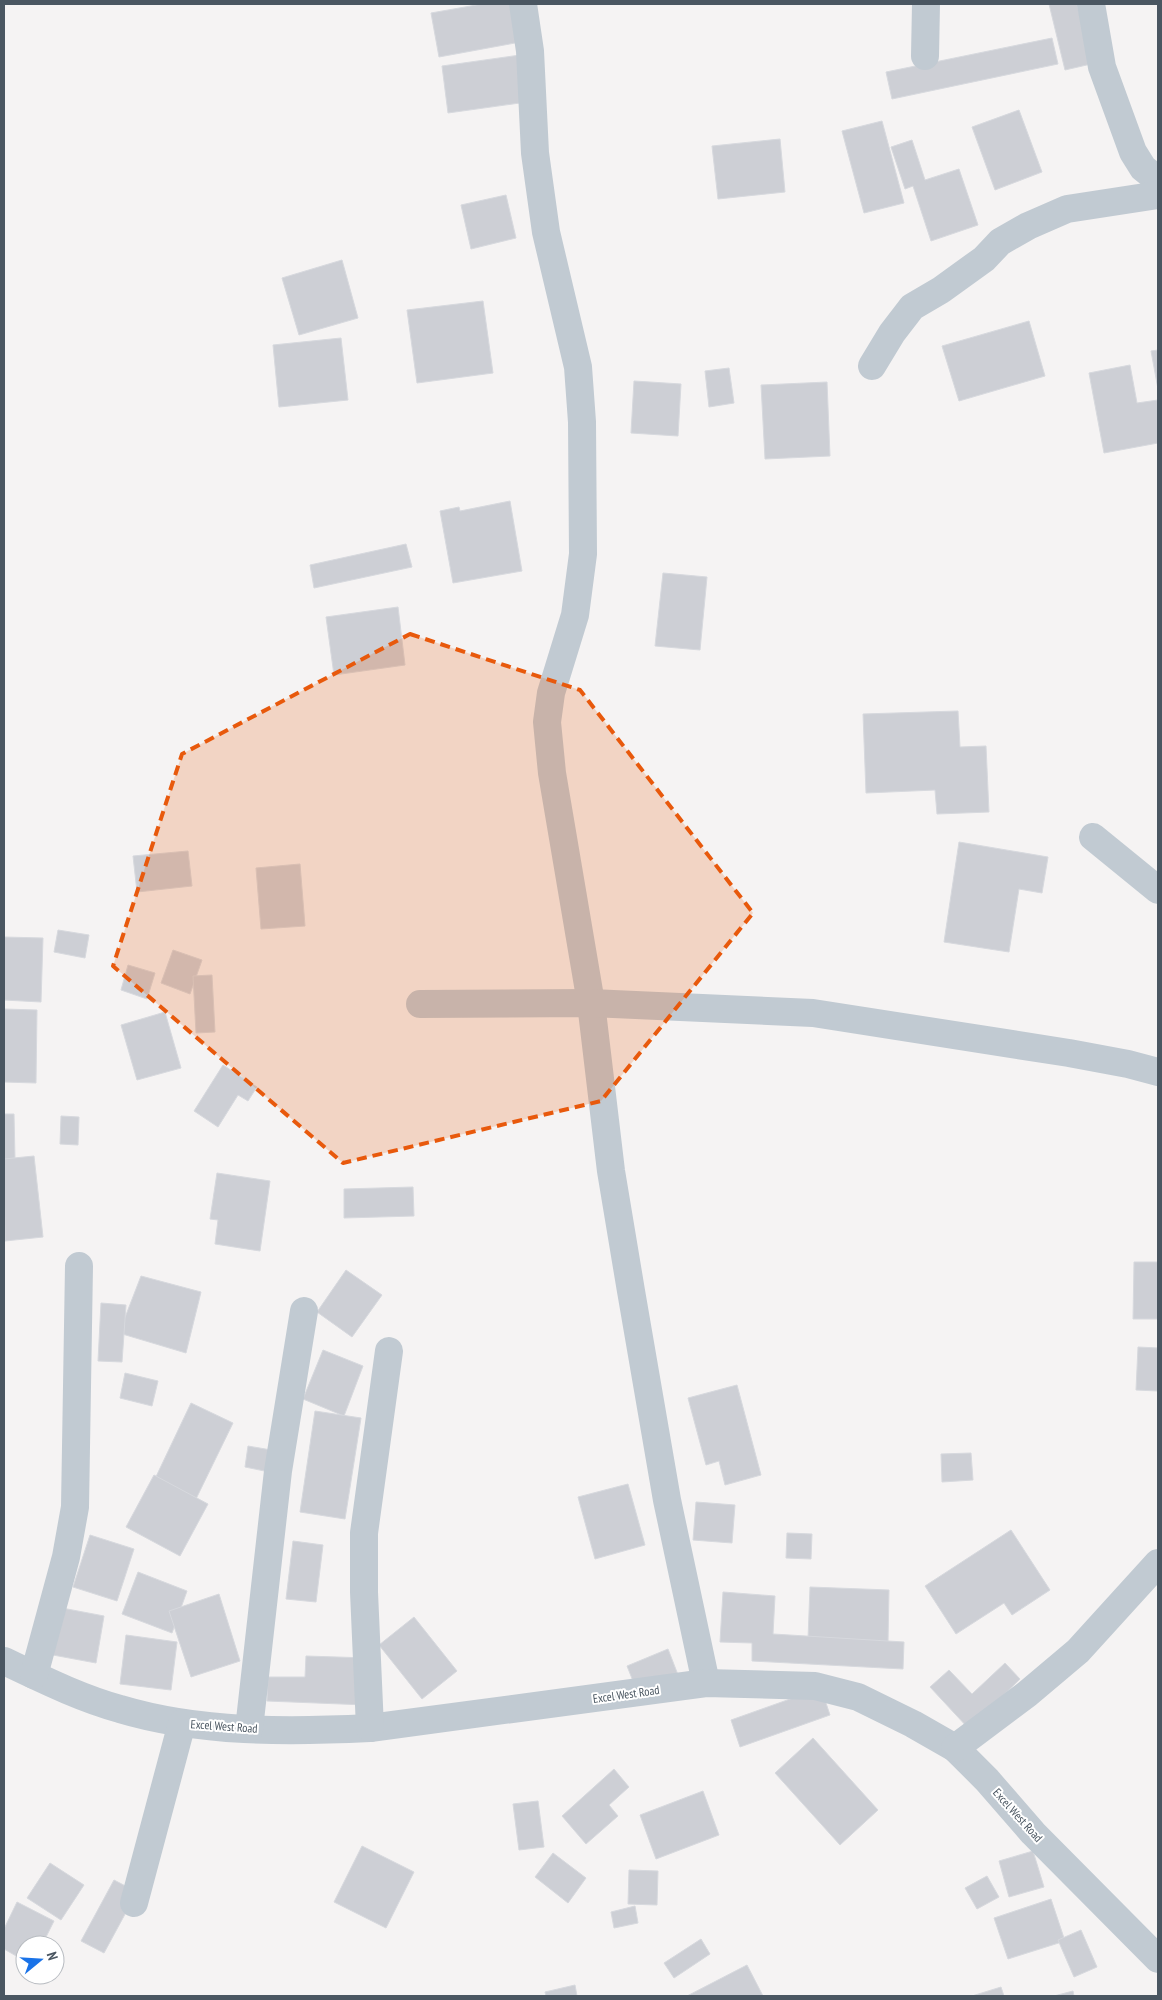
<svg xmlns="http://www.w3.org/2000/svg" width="1162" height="2000" font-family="'PT Sans Narrow',sans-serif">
  <rect width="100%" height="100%" fill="#f5f3f3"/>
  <g fill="#cdcfd5" stroke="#d7d9de">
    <polygon points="482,4 519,4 526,41 439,57 431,13"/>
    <polygon points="1049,4 1077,4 1091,64 1065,70"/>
    <polygon points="1052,38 1058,64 892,99 886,72"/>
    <polygon points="520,55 527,102 448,113 442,66"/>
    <polygon points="1019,110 1042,172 995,190 972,127"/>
    <polygon points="882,121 904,203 864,213 842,131"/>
    <polygon points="780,139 785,192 718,199 712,146"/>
    <polygon points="912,140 925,180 959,169 978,225 931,241 913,186 905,189 891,147"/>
    <polygon points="506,195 516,238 471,249 461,205"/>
    <polygon points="342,260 358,318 299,335 282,278"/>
    <polygon points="483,301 493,373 417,383 407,310"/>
    <polygon points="1029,321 1045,376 959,401 942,346"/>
    <polygon points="341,338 348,400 279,407 273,345"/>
    <polygon points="1158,350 1158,389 1151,351"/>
    <polygon points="1130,365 1137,403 1158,400 1158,443 1104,453 1089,373"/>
    <polygon points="729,368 734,403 709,407 705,371"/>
    <polygon points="634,381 681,384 678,436 631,433"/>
    <polygon points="827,382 830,456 765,459 761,385"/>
    <polygon points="510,501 522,571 453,583 440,511 459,507 460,511"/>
    <polygon points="406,544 412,567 314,588 310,565"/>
    <polygon points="663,573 707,577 700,650 655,646"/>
    <polygon points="398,607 405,665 334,675 326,617"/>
    <polygon points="958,711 960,747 986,746 989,812 937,814 935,790 866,793 863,714"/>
    <polygon points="959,842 1048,857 1042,893 1019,889 1009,952 944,942"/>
    <polygon points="188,851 192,886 137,892 133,856"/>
    <polygon points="300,864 305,926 261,929 256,868"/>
    <polygon points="58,930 89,935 85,958 54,952"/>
    <polygon points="4,937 43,938 41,1002 4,1000"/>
    <polygon points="173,950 202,960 190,994 161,983"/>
    <polygon points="128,965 155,973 147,999 121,990"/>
    <polygon points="212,975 215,1032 196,1033 193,976"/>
    <polygon points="4,1009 37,1010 36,1083 4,1082"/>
    <polygon points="165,1012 181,1068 137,1080 121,1025"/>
    <polygon points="223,1065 257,1087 248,1101 238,1095 218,1127 194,1111"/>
    <polygon points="4,1114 14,1114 15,1159 4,1160"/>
    <polygon points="61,1116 79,1117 78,1145 60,1144"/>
    <polygon points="34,1156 43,1237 5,1241 4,1159"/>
    <polygon points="217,1173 270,1181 260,1251 215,1244 218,1220 210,1219"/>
    <polygon points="413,1187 414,1216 344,1218 344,1189"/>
    <polygon points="1134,1262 1158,1262 1158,1319 1133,1319"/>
    <polygon points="346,1270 382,1295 352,1337 317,1312"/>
    <polygon points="141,1276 201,1292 186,1353 119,1333"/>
    <polygon points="101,1303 126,1305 122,1362 98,1361"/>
    <polygon points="1138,1347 1158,1348 1158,1391 1136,1390"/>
    <polygon points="323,1350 363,1366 344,1416 303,1399"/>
    <polygon points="125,1373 158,1381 152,1406 120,1398"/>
    <polygon points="737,1385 761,1475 725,1485 719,1461 706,1465 688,1398"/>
    <polygon points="191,1403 233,1423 194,1503 153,1483"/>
    <polygon points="315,1411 361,1418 345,1519 300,1512"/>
    <polygon points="248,1446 277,1451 274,1473 245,1467"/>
    <polygon points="971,1453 973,1480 942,1482 941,1454"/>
    <polygon points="154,1475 208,1504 180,1556 126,1527"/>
    <polygon points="628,1484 645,1545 595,1559 578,1497"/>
    <polygon points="696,1502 735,1505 732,1543 693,1540"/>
    <polygon points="1011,1530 1050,1590 1012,1615 1004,1603 956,1634 925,1586"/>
    <polygon points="787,1533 812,1534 811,1559 786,1558"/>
    <polygon points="90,1535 134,1549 117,1601 73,1587"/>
    <polygon points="293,1541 323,1545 316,1602 286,1599"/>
    <polygon points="138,1572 187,1591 172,1633 122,1614"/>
    <polygon points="810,1587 889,1590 888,1642 808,1639"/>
    <polygon points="723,1592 775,1596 773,1634 904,1642 903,1669 752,1661 752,1643 720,1642"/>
    <polygon points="219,1594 240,1661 191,1677 169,1611"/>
    <polygon points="62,1608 104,1616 96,1663 53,1655"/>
    <polygon points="414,1617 457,1671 422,1699 379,1645"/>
    <polygon points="126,1635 177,1642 171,1690 120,1684"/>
    <polygon points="668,1649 680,1680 639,1696 627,1666"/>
    <polygon points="306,1656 368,1658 366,1705 267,1701 268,1677 305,1677"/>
    <polygon points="1005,1663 1020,1679 969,1729 930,1687 949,1670 972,1694"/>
    <polygon points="821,1688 830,1715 740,1747 731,1720"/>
    <polygon points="813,1738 878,1810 840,1845 775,1773"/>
    <polygon points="614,1769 629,1787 609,1805 618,1816 586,1844 562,1816"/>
    <polygon points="703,1791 719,1835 656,1859 640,1815"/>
    <polygon points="538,1801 544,1847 519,1850 513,1804"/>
    <polygon points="362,1846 414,1872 386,1928 334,1902"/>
    <polygon points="1033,1851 1044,1887 1009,1897 999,1861"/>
    <polygon points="553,1853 586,1878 568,1903 535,1877"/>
    <polygon points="50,1863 84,1885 61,1920 27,1898"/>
    <polygon points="629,1870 658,1871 657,1905 628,1904"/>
    <polygon points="987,1876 999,1897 977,1909 965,1888"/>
    <polygon points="114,1880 137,1892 104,1953 81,1941"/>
    <polygon points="1051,1899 1065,1941 1008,1959 994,1918"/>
    <polygon points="17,1902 54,1921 42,1945 25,1945 25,1961 4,1949 4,1929"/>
    <polygon points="635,1906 638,1923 614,1928 611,1912"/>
    <polygon points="1081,1930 1097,1967 1074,1977 1058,1940"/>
    <polygon points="701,1939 710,1954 674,1978 664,1963"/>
    <polygon points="747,1965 763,1996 687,1996"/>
    <polygon points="575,1985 577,1996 546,1996 545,1992"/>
    <polygon points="1001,1987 1004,1996 972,1996"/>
    <polygon points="1073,1991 1074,1996 1054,1996"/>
  </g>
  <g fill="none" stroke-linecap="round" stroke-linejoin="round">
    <g stroke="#c1cad2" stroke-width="28">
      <polyline points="523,4 530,51 535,153 546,232 578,367 582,422 583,554 575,615 551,693 547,722 552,773 591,1003 611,1171 631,1291 667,1500 706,1683"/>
      <polyline points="1091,4 1102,67 1133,152 1143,168 1158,180"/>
      <polyline points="925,56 926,4"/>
      <polyline points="872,366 892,333 912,307 941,290 984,259 1000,242 1028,226 1067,209 1158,195"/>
      <polyline points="1093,837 1158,890"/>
      <polyline points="420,1004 591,1003 813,1013 1069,1053 1128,1064 1158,1072"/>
      <path d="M 4,1661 C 42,1679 80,1698 120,1709 C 200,1733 288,1732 370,1728 L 706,1683 L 815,1686 L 858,1697 L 913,1724 L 955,1748 L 987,1780 L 1033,1833 L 1158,1959"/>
      <polyline points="34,1675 66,1557 75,1507 79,1266"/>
      <polyline points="370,1728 364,1592 364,1533 389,1351"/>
      <polyline points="249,1729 278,1471 304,1311"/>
      <polyline points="955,1748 1027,1694 1078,1651 1158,1563"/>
      <polyline points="134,1903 182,1723"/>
    </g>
  </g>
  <path fill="#e8590c" fill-opacity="0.2" stroke="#e8590c" stroke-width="4" stroke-dasharray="10 6" stroke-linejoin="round" d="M 410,634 L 580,690 L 753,913 L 601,1101 L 343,1163 L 113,966 L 182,754 Z"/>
  <g text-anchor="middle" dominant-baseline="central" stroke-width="4" stroke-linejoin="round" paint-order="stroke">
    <g font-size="12" fill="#4a5661" stroke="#fff">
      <text transform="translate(626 1694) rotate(-8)">Excel West Road</text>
      <text transform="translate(224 1726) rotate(4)">Excel West Road</text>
      <text transform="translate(1018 1815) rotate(48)">Excel West Road</text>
    </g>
  </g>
  <rect width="1162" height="2000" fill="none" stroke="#4a5661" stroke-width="10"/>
  <g transform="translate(40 1960) rotate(72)"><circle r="24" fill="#ffffff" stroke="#b7bbc0"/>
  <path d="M0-4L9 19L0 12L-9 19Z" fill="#1a73e8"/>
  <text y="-8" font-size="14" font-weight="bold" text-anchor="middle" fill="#4a5661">N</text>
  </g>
</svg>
